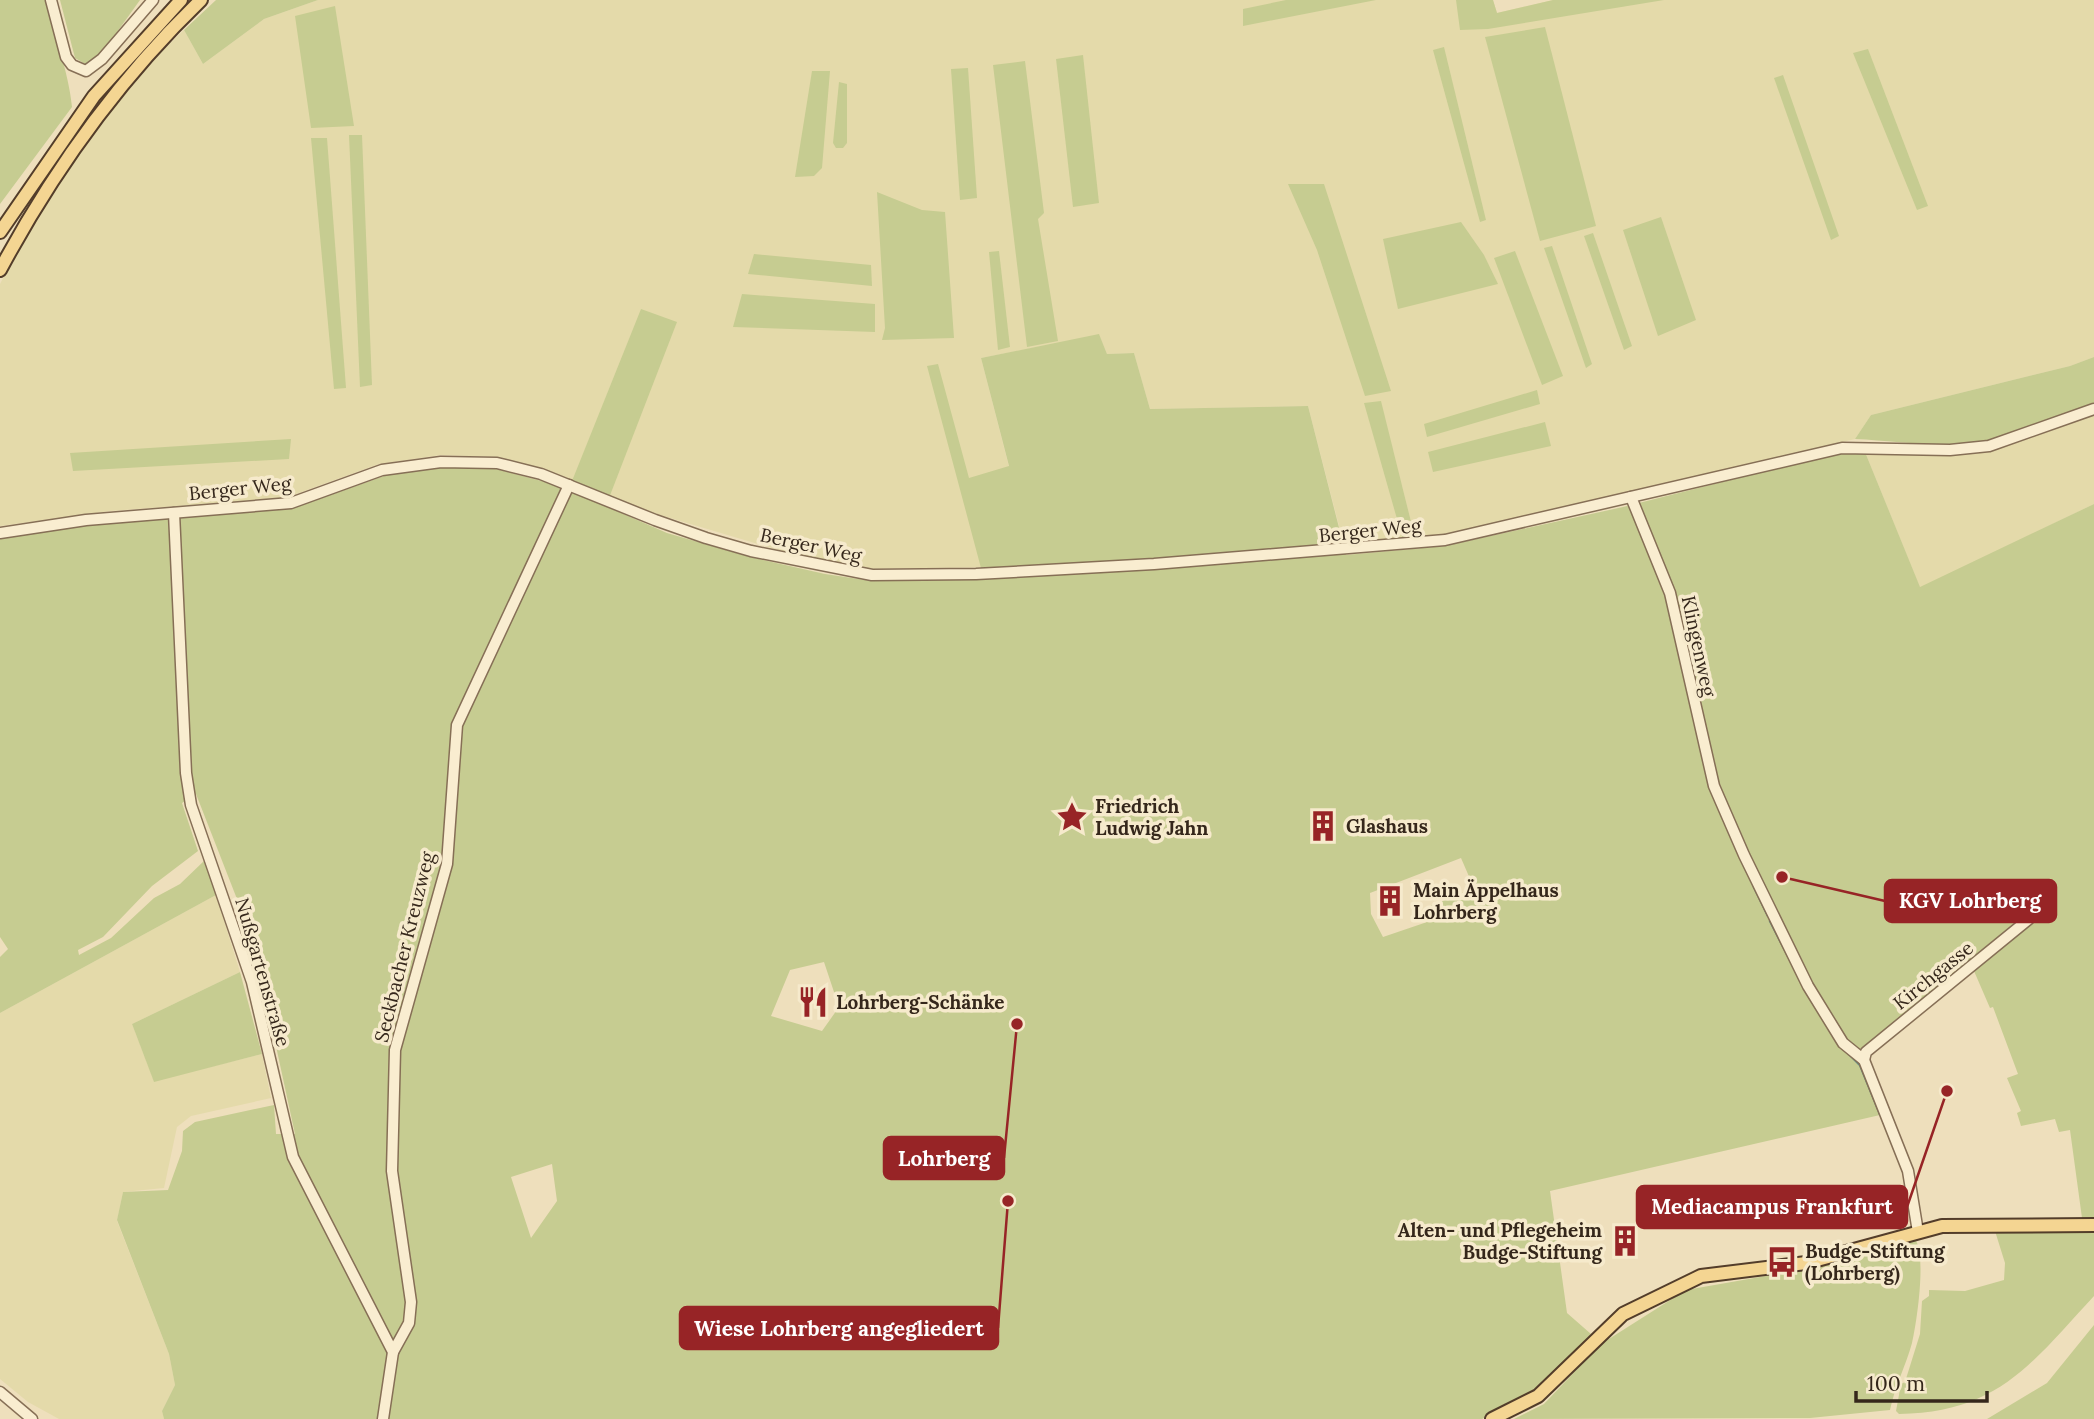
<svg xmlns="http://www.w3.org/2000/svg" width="2094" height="1419" font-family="Lora,serif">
  <rect width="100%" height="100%" fill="#eedfbc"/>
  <g fill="#e4daaa">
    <polygon points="318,0 1493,0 1497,13 1553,0 2094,0 2094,357 2070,366 1871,415 1855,439 1438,536 1344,545 1308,406 1150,409 1134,353 1107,354 1099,335 981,358 1009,467 991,567 865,569 799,556 660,515 609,498 563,476 498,457 441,455 379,464 285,498 110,511 0,526 0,284 23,240 66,172 116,105 156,57 184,30 203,64 264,19"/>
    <polygon points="2094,413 2094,504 1920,588 1865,452 1971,454 1990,451"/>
    <polygon points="216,895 240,972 132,1024 154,1081 262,1054 271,1098 191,1116 177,1127 164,1188 123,1192 117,1221 169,1354 175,1385 162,1411 164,1419 59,1419 28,1402 0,1379 0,1013"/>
  </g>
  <g fill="#c6cc91" fill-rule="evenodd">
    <path d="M 0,0 L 46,0 C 54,34 69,73 72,107 L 0,204 Z"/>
    <polygon points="60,0 140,0 97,60 87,65 75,58"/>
    <polygon points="216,0 318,0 264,19 203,64 184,30"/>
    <polygon points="1286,0 1376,0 1243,26 1243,9"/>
    <polygon points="1456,0 1493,0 1497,13 1553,0 1664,0 1488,29 1460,30"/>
    <polygon points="335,6 354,126 311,128 295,16"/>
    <polygon points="1545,27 1596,226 1540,241 1485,37"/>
    <polygon points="1444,47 1486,220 1480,222 1433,50"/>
    <polygon points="1868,49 1928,206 1917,210 1853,53"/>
    <polygon points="1083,55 1099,203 1073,207 1056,59"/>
    <polygon points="1025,61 1044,213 1038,219 1058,341 1027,347 993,65"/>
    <polygon points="968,68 977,198 960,200 951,69"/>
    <polygon points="812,71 830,71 822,168 814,176 795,177"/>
    <polygon points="1783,75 1839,236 1831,240 1774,78"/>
    <polygon points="839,82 847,84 847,143 843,148 836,148 833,143"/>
    <polygon points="349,135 362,135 372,385 360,387"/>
    <polygon points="311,138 327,138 346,388 334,389"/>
    <polygon points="1288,184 1324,184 1391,391 1365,396 1317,250"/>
    <polygon points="877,192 922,210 945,212 954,338 882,340 885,328"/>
    <polygon points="1661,217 1696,320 1658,336 1623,230"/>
    <polygon points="1461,222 1484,255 1498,284 1398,309 1383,239"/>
    <polygon points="1593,233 1632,346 1624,350 1584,236"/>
    <polygon points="1552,246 1592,364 1586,368 1544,248"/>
    <polygon points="999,251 1010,347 998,350 989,252"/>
    <polygon points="1515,251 1563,376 1542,385 1494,258"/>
    <polygon points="754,254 871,265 872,286 748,274"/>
    <polygon points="742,294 875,304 875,332 733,327"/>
    <polygon points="641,309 677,322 609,498 572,481"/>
    <path d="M 1099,334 L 1107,354 L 1134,353 L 1150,409 L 1308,406 L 1346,555 L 1445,546 L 1623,507 L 1842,452 L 1865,452 L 1920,587 L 2094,504 L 2094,1217 L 2082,1218 L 2070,1130 L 2059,1132 L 2055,1119 L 2021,1126 L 2017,1113 L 2021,1111 L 2007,1078 L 2018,1074 L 1993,1007 L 1990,1008 L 1974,971 L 1966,966 L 1858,1053 L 1880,1115 L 1550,1191 L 1567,1313 L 1591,1334 L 1541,1387 L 1482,1419 L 164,1419 L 162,1411 L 175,1385 L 169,1354 L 117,1220 L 123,1192 L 168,1190 L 182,1151 L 183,1131 L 195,1122 L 274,1105 L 276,1134 L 295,1134 L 253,940 L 196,794 L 182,803 L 198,851 L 152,886 L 103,937 L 78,950 L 79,955 L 111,938 L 154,898 L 180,884 L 205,860 L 216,895 L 0,1013 L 0,957 L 8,949 L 0,937 L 0,538 L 85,525 L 291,509 L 387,475 L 441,467 L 496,469 L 557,485 L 667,533 L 750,557 L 825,574 L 872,581 L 993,578 L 991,567 L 981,568 L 927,366 L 938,364 L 969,478 L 1009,466 L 981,358 ZM 1461,858 L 1474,888 L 1428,907 L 1433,920 L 1383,937 L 1371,914 L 1370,893 ZM 824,962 L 839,1007 L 822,1031 L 771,1016 L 790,970 ZM 552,1164 L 557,1201 L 531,1238 L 511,1177 Z"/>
    <path d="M 2094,357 L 2094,403 C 2059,416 2023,434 1986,441 C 1943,449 1898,441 1855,439 L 1871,415 L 2070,366 Z"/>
    <polygon points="1537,390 1540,404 1427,437 1424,424"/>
    <polygon points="1381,401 1415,538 1403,540 1364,403"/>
    <polygon points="1545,422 1551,446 1433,472 1428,452"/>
    <polygon points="291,439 289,459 73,471 70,453"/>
    <polygon points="240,972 262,1054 154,1082 132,1024"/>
    <path d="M 2094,1230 L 2094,1296 C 2032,1363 1998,1413 1899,1414 L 1896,1411 L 1901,1384 L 1905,1382 L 1920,1334 L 1922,1301 L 1929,1296 L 1929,1290 L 1965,1291 L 2004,1280 L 2005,1263 L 1995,1231 Z"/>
    <path d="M 1911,1241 L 1916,1241 C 1926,1258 1917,1322 1912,1343 C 1906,1365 1895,1386 1890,1410 L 1810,1418 L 1514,1419 L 1544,1404 L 1601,1344 L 1686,1290 L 1812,1268 Z"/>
    <polygon points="2094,1325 2094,1419 1987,1419 2047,1383"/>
  </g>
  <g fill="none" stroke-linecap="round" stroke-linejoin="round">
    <g stroke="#688d84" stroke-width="2.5">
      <polyline points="1754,887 1768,916"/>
      <polyline points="1770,921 1788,956"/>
      <polyline points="1848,1053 1860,1065 1880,1114"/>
    </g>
    <defs>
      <g id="minor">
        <polyline points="51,0 66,57 72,65 86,71 102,59 153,0"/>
        <polyline points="1631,497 1670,593 1714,786 1744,855 1808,986 1843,1043 1864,1060 1908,1171 1918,1232"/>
        <polyline points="174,513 186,773 191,805 252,982 293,1157 393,1352 383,1419"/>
        <polyline points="0,533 86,520 291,503 382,470 441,462 497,463 541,474 655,520 706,538 751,551 872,575 976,574 1154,564 1445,540 1842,448 1950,450 1989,446 2094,409"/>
        <polyline points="1864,1060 1866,1052 2029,919"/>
        <polyline points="393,1352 409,1323 411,1302 392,1171 395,1050 447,864 457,725 569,485"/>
        <polyline points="0,1392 32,1419"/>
      </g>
      <g id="major">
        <polyline points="0,232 94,96 181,0"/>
        <path d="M 0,270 C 53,171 120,78 201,0"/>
        <polyline points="1492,1419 1538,1396 1623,1314 1701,1276 1806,1263 1942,1226 2094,1225"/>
      </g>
    </defs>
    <use href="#minor" stroke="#866f56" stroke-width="13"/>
    <use href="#major" stroke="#533d2a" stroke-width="16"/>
    <use href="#minor" stroke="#f9edd0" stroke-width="10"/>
    <use href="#major" stroke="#f4d592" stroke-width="12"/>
  </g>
  <defs>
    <symbol id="sight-bare" viewBox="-9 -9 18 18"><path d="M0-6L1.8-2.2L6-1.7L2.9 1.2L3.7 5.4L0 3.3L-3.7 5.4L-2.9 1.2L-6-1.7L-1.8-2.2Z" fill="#972426" stroke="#f6eacc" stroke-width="2.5" paint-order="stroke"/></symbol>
    <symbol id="building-bare" viewBox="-9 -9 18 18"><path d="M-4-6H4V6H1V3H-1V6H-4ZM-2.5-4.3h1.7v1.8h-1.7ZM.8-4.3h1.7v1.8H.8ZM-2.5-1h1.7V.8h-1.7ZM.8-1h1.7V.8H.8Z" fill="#972426" stroke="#f6eacc" stroke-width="2.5" paint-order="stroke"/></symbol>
    <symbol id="restaurant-bare" viewBox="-9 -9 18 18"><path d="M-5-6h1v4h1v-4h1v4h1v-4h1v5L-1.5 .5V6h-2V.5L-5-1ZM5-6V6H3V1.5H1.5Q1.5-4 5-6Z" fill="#972426" stroke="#f6eacc" stroke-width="2.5" paint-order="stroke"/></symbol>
    <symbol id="bus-bare" viewBox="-9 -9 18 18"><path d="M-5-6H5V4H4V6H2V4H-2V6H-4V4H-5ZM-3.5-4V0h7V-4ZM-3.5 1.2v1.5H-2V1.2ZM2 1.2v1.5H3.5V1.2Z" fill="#972426" stroke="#f6eacc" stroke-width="2.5" paint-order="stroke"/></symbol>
  </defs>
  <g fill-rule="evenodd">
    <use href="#sight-bare" x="1050" y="795" width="44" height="44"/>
    <use href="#building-bare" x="1301" y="804" width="44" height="44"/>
    <use href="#building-bare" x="1368" y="879" width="44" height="44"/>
    <use href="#restaurant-bare" x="791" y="980" width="44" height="44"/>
    <use href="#building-bare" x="1603" y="1219" width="44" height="44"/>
    <use href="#bus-bare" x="1760" y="1240" width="44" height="44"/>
  </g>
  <g text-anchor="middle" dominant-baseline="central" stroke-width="7" stroke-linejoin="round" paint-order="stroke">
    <g font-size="19" fill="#35271b" stroke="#f6eacc">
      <text transform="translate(240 488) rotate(-6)">Berger Weg</text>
      <text transform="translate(1370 530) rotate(-6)">Berger Weg</text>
      <text transform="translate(811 545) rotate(12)">Berger Weg</text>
      <text transform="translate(1699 646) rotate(78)">Klingenweg</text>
      <text transform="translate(404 947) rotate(-76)">Seckbacher Kreuzweg</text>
      <text transform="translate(263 972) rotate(74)">Nußgartenstraße</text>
      <text transform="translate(1933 975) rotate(-39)">Kirchgasse</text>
    </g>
    <g font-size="19" font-weight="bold" fill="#35271b" stroke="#f6eacc" text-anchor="start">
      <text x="1095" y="806">Friedrich<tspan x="1095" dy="22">Ludwig Jahn</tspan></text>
      <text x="1346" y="826">Glashaus</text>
      <text x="1413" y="890">Main Äppelhaus<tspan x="1413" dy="22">Lohrberg</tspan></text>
      <text x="836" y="1002">Lohrberg-Schänke</text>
      <text x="1602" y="1230" text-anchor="end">Alten- und Pflegeheim<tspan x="1602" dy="22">Budge-Stiftung</tspan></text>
      <text x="1805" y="1251">Budge-Stiftung<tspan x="1805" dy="22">(Lohrberg)</tspan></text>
    </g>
  </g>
  <path fill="none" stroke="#972426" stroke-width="2.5" d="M1782 877L1885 901M1017 1024L1004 1158M1947 1091L1907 1207M1008 1201L998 1328"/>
  <g fill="#972426" stroke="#f6eacc" stroke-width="2.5">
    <circle cx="1782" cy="877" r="7"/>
    <circle cx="1017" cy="1024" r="7"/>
    <circle cx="1947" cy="1091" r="7"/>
    <circle cx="1008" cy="1201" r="7"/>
  </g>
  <g fill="#972426" stroke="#972426" stroke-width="2.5">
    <rect x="1885" y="880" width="171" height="42" rx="7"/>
    <rect x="884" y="1137" width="120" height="42" rx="7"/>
    <rect x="1637" y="1186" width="270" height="42" rx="7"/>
    <rect x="680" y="1307" width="318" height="42" rx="7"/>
  </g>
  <g font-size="21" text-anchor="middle" font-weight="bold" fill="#fff">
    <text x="1970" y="908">KGV Lohrberg</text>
    <text x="944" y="1166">Lohrberg</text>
    <text x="1772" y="1214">Mediacampus Frankfurt</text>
    <text x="839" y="1336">Wiese Lohrberg angegliedert</text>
  </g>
  <path d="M1856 1391v10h131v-10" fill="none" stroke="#35271b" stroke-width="3.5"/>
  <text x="1867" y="1391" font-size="21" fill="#35271b" stroke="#f6eacc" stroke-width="5" paint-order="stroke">100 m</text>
</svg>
